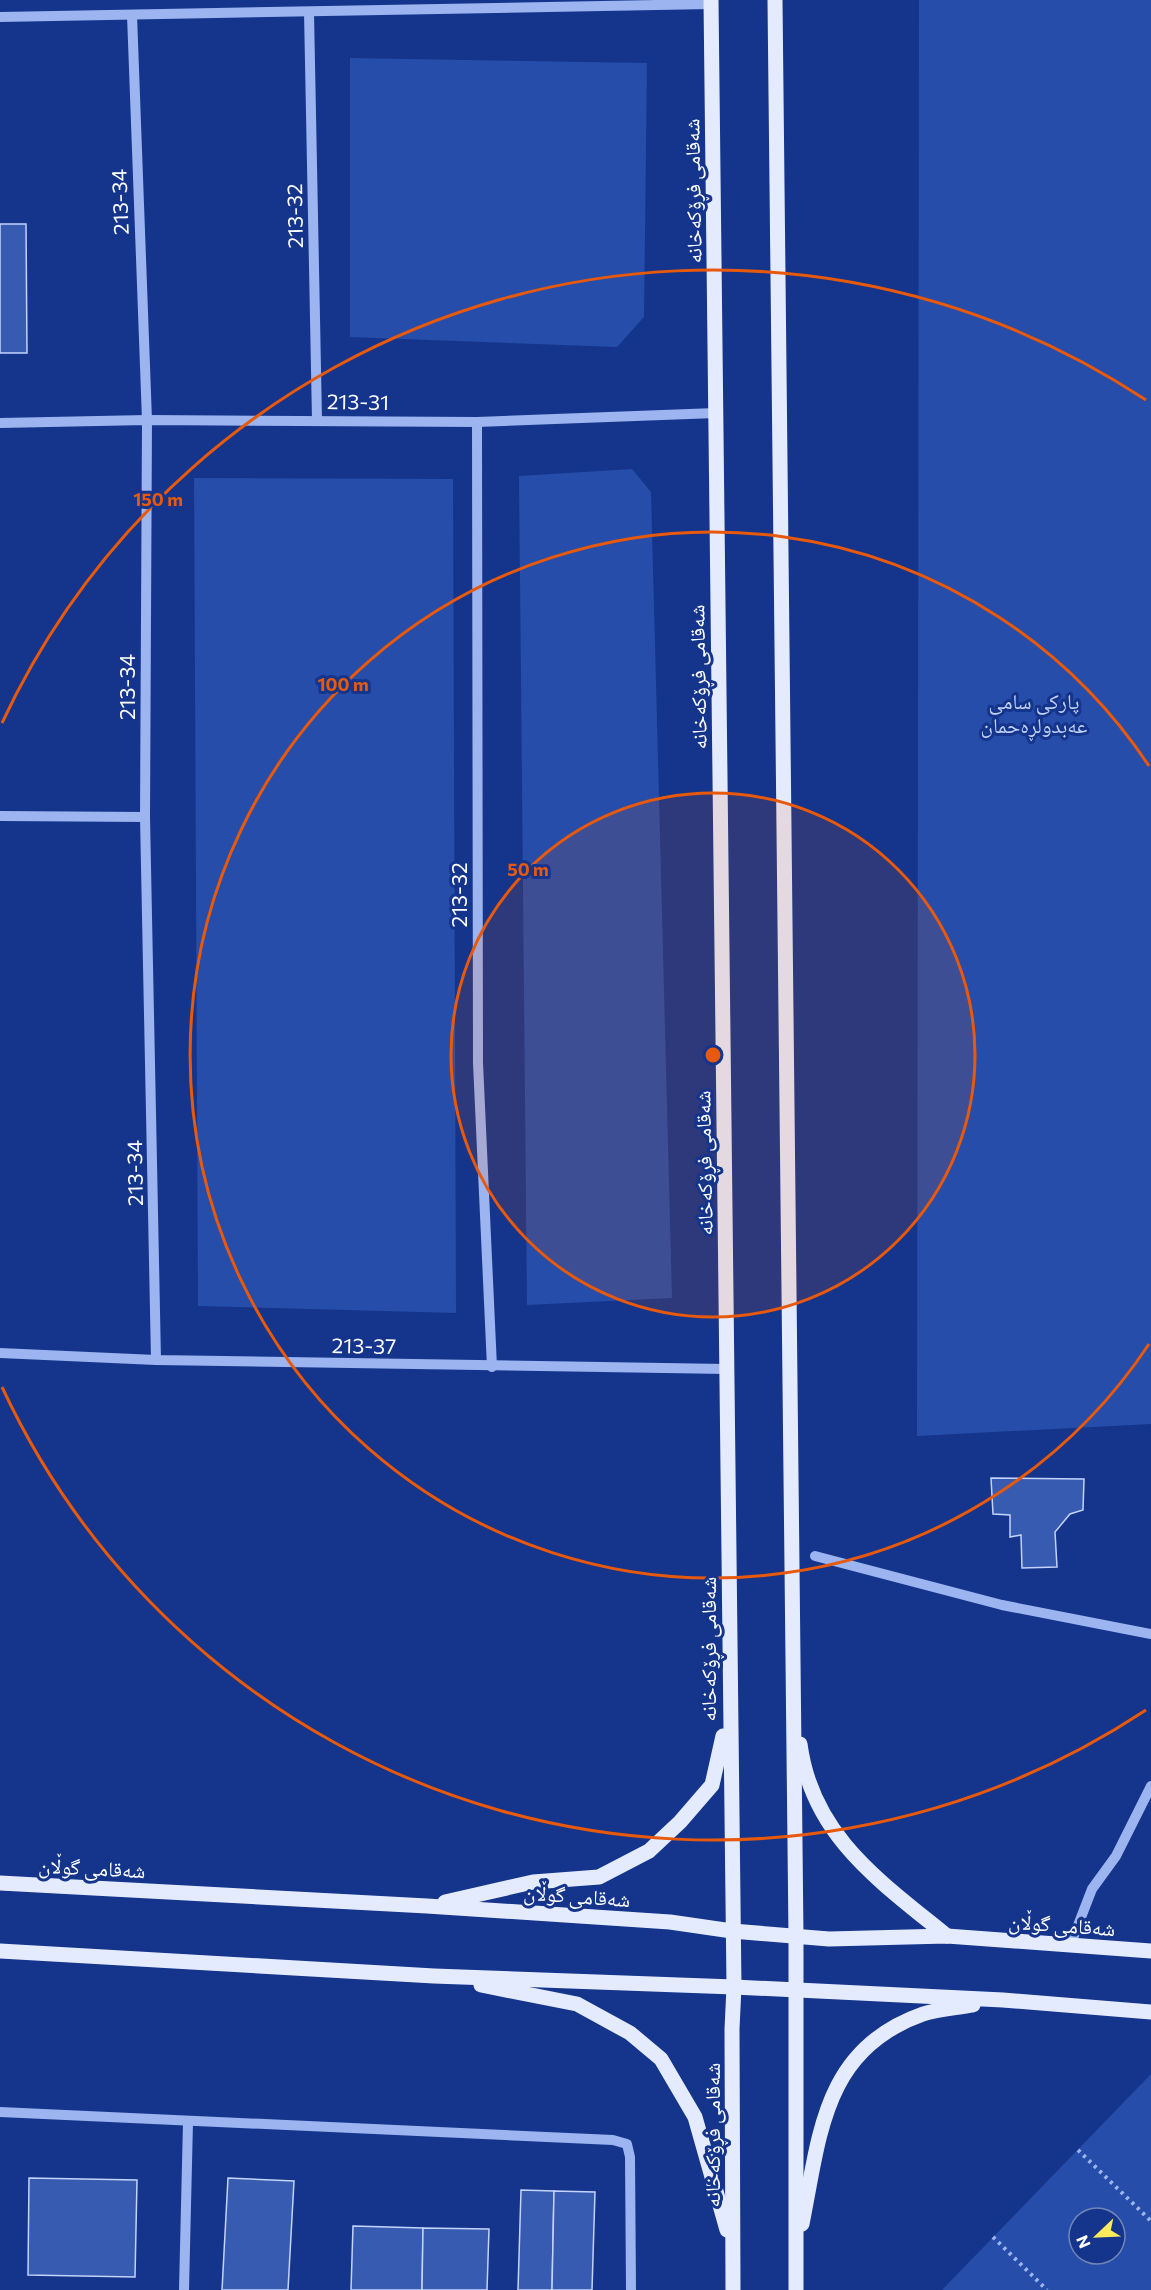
<svg xmlns="http://www.w3.org/2000/svg" width="1151" height="2290" font-family="Commissioner,'Noto Naskh Arabic',sans-serif">
  <rect width="100%" height="100%" fill="#14358b"/>
  <g fill="#264da9" fill-rule="evenodd">
    <polygon points="919,0 1151,0 1151,1424 917,1436"/>
    <polygon points="350,58 647,63 644,317 617,347 350,337"/>
    <polygon points="632,469 651,492 672,1298 527,1305 519,476"/>
    <polygon points="194,478 453,479 456,1313 198,1306"/>
    <path d="M 1151,2074 L 1151,2290 L 942,2290 ZM 1079,2218 L 1115,2218 L 1115,2254 L 1079,2254 Z"/>
  </g>
  <g fill="#385bb2" stroke="#c3d3fb" stroke-width="1.5">
    <polygon points="0,224 26,224 27,353 0,353"/>
    <polygon points="991,1478 1084,1479 1083,1510 1070,1514 1055,1532 1057,1567 1022,1568 1021,1535 1010,1537 1010,1515 993,1514"/>
    <polygon points="29,2178 137,2180 135,2277 28,2275"/>
    <polygon points="228,2178 294,2181 288,2290 222,2290"/>
    <polygon points="521,2190 554,2191 552,2290 518,2290"/>
    <polygon points="554,2191 595,2192 592,2290 552,2290"/>
    <polygon points="353,2226 423,2228 422,2290 351,2290"/>
    <polygon points="423,2228 489,2229 487,2290 422,2290"/>
  </g>
  <g fill="none" stroke-linecap="round" stroke-linejoin="round">
    <g stroke="#9cb4f0" stroke-width="4" stroke-dasharray="3 4.5" stroke-linecap="butt">
      <polyline points="1078,2150 1151,2221"/>
      <polyline points="993,2237 1047,2290"/>
    </g>
    <g stroke="#9cb4f0" stroke-width="10">
      <polyline points="309,12 317,420"/>
      <polyline points="132,15 147,420 145,817 156,1360"/>
      <polyline points="0,17 711,4"/>
      <polyline points="477,422 478,1063 492,1367"/>
      <polyline points="0,423 147,420 477,422 716,413"/>
      <polyline points="0,816 145,817"/>
      <polyline points="0,1353 156,1360 726,1369"/>
      <polyline points="815,1556 1002,1605 1151,1634"/>
      <polyline points="1070,1946 1092,1889 1116,1856 1151,1786"/>
      <polyline points="0,2112 613,2140 627,2144 630,2157 631,2290"/>
      <polyline points="184,2290 188,2122"/>
    </g>
    <g stroke="#e5ebff" stroke-width="15">
      <polyline points="711,0 734,1987 732,2029 733,2290"/>
      <polyline points="775,0 796,1936 796,2290"/>
      <path d="M 800,1744 C 812,1836 881,1882 947,1936"/>
      <polyline points="0,1883 427,1906 670,1922 732,1931 829,1939 947,1936 1151,1951"/>
      <polyline points="445,1902 533,1882 599,1877 649,1851 680,1822 712,1785 723,1736"/>
      <polyline points="0,1951 434,1976 734,1987 1003,2000 1151,2012"/>
      <polyline points="481,1985 577,2004 630,2033 661,2059 695,2117 727,2230"/>
      <path d="M 802,2224 C 820,2135 823,2049 923,2014 C 938,2009 957,2008 973,2005"/>
    </g>
  </g>
  <circle cx="713" cy="1055" r="262" fill="#e8590c" fill-opacity=".12"/>
  <g fill="none" stroke="#e8590c" stroke-width="3">
    <circle cx="713" cy="1055" r="262"/>
    <path d="M1149 1344A523 523 0 1 1 1149 766"/>
    <path d="M1146 1710A785 785 0 0 1 2 1387M2 723A785 785 0 0 1 1146 400"/>
  </g>
  <g text-anchor="middle" dominant-baseline="central" stroke-width="6" stroke-linejoin="round" paint-order="stroke">
    <g font-size="21" fill="#fff" stroke="#14358b">
      <text transform="translate(692 191) rotate(-91)">شەقامی فڕۆکەخانە</text>
      <text transform="translate(119 202) rotate(-92)">213-34</text>
      <text transform="translate(294 216) rotate(-91)">213-32</text>
      <text transform="translate(358 401) rotate(1)">213-31</text>
      <text transform="translate(697 677) rotate(-91)">شەقامی فڕۆکەخانە</text>
      <text transform="translate(126 687) rotate(-90)">213-34</text>
      <text transform="translate(458 895) rotate(-90)">213-32</text>
      <text transform="translate(703 1163) rotate(-91)">شەقامی فڕۆکەخانە</text>
      <text transform="translate(134 1173) rotate(-91)">213-34</text>
      <text transform="translate(364 1345) rotate(1)">213-37</text>
      <text transform="translate(707 1649) rotate(-90)">شەقامی فڕۆکەخانە</text>
      <text transform="translate(92 1867) rotate(3)">شەقامی گوڵان</text>
      <text transform="translate(577 1895) rotate(4)">شەقامی گوڵان</text>
      <text transform="translate(1062 1924) rotate(4)">شەقامی گوڵان</text>
      <text transform="translate(711 2135) rotate(-90)">شەقامی فڕۆکەخانە</text>
    </g>
    <g font-size="21" fill="#c3d3fb" stroke="#14358b">
      <text x="1034" y="700">پارکی سامی<tspan x="1034" dy="24">عەبدولڕەحمان</tspan></text>
    </g>
  </g>
  <circle cx="713" cy="1055" r="9" fill="#e8590c" stroke="#14358b" stroke-width="3"/>
  <g font-size="18" text-anchor="middle" font-weight="bold" fill="#e8590c" stroke="#14358b" stroke-width="6" stroke-linejoin="round" paint-order="stroke">
    <text x="158" y="506">150 m</text>
    <text x="343" y="691">100 m</text>
    <text x="528" y="876">50 m</text>
  </g>
  <g transform="translate(1097 2236) rotate(247)"><circle r="28" fill="#14358b" stroke="#7286b9" stroke-width="1.5"/>
  <path d="M0-4.5L10 22L0 15L-10 22Z" fill="#ffea5b"/>
  <text y="-9" font-size="16" font-weight="bold" text-anchor="middle" fill="#ffffff">N</text>
  </g>
</svg>
